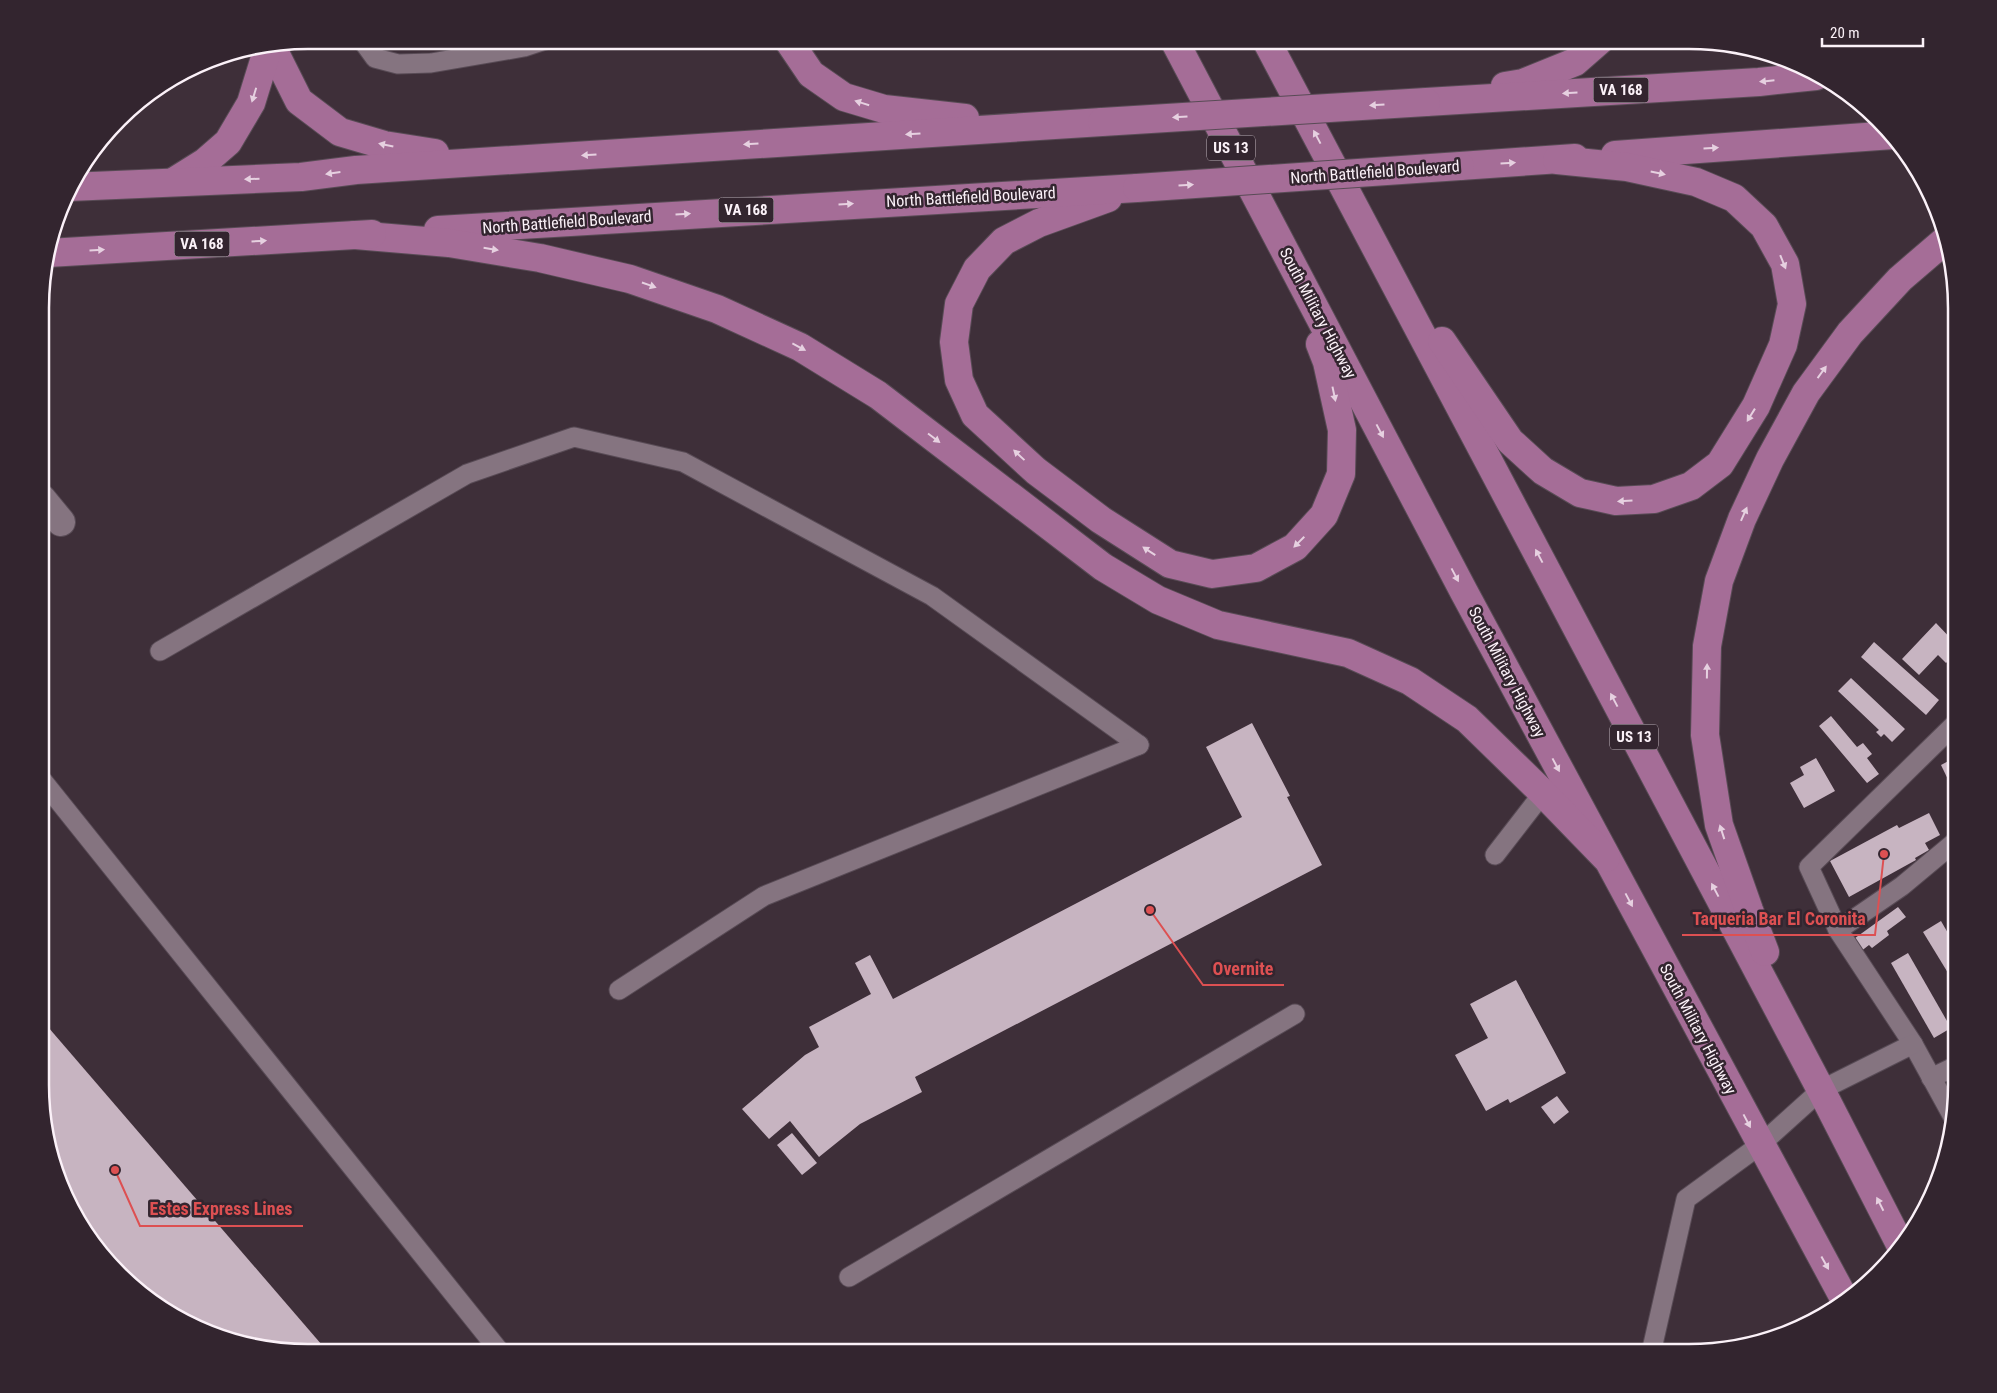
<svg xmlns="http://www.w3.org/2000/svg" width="1997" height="1393" font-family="'Roboto Condensed',sans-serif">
  <rect width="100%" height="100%" fill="#3e2f39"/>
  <g fill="#c7b4c1">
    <polygon points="407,40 506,40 506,41 412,50"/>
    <polygon points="1936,623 1956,644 1956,653 1946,663 1938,655 1919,675 1902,659"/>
    <polygon points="1874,642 1939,700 1926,715 1861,657"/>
    <polygon points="1851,678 1905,729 1892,742 1884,734 1881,737 1876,732 1879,730 1838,691"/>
    <polygon points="1831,716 1857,747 1863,743 1872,754 1867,758 1879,774 1867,783 1819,726"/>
    <polygon points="1252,723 1290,796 1287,797 1322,865 915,1077 922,1092 860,1124 819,1157 790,1121 769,1139 742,1109 805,1055 819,1047 809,1027 871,994 855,963 870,955 893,999 1242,817 1206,747"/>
    <polygon points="1956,757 1956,796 1941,765"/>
    <polygon points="1816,758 1835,791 1804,808 1790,783 1804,775 1800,767"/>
    <polygon points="1929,813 1940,835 1925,843 1929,850 1915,858 1916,860 1849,897 1830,861 1897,825 1899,828"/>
    <polygon points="1898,907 1906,917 1887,931 1889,935 1872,948 1869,945 1860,952 1851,941"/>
    <polygon points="1941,921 1956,947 1956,986 1923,932"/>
    <polygon points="1908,953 1951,1028 1934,1038 1891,963"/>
    <polygon points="1516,980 1566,1073 1510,1103 1508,1099 1486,1111 1455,1055 1488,1038 1470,1004"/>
    <polygon points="42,1020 328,1352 291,1352 221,1339 145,1298 76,1219 42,1120"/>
    <polygon points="1557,1096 1569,1112 1554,1124 1541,1107"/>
    <polygon points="792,1133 817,1163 802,1175 777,1145"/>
  </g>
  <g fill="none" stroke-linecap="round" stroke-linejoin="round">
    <defs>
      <g id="service">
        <polyline points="362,40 375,58 398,64 431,63 524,47 545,40"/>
        <polyline points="160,651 467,474 574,437 683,462 932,596 1139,745"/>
        <polyline points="42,780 501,1353"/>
        <polyline points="1495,855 1543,793"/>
        <polyline points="1838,930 1902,886 1956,841"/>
        <polyline points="619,990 764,896 1139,745"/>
        <polyline points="1931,1078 1956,1066"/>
        <polyline points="1953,1117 1913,1044 1838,930 1809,867 1956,723"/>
        <polyline points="849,1277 1295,1014"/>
        <polyline points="1651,1353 1686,1199 1760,1145 1821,1090 1913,1044"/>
      </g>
      <polyline id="minor" points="42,499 61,522"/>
      <g id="primary">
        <polyline points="788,40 811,74 844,97 884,109 965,118"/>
        <polyline points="1174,40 1464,592 1845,1300"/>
        <polyline points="1266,40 1821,1090 1902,1248"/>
        <polyline points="272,47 299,101 340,132 384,145 435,153"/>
        <polyline points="1505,86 1523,83 1575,62 1599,41"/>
        <polyline points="1426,102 1759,82 1816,76"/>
        <polyline points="1615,155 1893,135"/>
        <polyline points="1460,166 1575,158"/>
        <polyline points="173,182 205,162 228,142 251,103 268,48"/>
        <polyline points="69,187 301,177 356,170 1102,122"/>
        <polyline points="1108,198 1039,223 1004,241 977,269 959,304 954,342 959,380 975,415 1036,471 1101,520 1170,564 1212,574 1256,568 1295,547 1324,515 1341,474 1342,430 1327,362 1320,344"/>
        <polyline points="438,230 1137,188"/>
        <polyline points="355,235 449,243 540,258 630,279 717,309 800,347 878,395 1103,567 1158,600 1218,625 1348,653 1410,681 1467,719 1543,793 1606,858"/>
        <polyline points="48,253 372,234"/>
        <polyline points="1442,341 1510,441 1543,471 1580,493 1616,501 1654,499 1691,486 1720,464 1756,406 1783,345 1792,304 1785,264 1764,226 1734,198 1696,182 1627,167 1557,160"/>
        <polyline points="1765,952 1749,910 1719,825 1705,735 1707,646 1719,581 1742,519 1770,459 1806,393 1850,333 1900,279 1943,242"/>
      </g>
    </defs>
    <use href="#service" stroke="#584b55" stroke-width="21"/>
    <use href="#minor" stroke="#584b55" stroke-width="30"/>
    <use href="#primary" stroke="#584b55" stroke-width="30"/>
    <use href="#service" stroke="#857480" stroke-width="19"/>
    <use href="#minor" stroke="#857480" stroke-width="28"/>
    <use href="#primary" stroke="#a56d97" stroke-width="28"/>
    <defs>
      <g id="primary-bridge">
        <polyline points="1102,122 1426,102"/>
        <polyline points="1137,188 1460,166"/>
      </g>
    </defs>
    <use href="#primary-bridge" stroke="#584b55" stroke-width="30" stroke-linecap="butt"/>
    <use href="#primary-bridge" stroke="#a56d97" stroke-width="28"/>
  </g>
  <defs><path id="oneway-solid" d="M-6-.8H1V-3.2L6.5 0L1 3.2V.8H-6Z" transform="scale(1.25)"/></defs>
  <g fill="#e6d0e0">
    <use href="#oneway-solid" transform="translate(1767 81) rotate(174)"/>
    <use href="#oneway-solid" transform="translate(1570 93) rotate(177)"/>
    <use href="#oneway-solid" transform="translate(254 95) rotate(107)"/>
    <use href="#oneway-solid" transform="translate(862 103) rotate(-163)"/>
    <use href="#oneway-solid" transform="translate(1377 105) rotate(176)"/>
    <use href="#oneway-solid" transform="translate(1180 117) rotate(176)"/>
    <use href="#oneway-solid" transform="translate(913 134) rotate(176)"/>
    <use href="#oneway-solid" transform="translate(1317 137) rotate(-118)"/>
    <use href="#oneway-solid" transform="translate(751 144) rotate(176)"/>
    <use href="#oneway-solid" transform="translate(386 145) rotate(-168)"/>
    <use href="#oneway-solid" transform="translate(1711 148) rotate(-4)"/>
    <use href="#oneway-solid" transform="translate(589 155) rotate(176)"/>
    <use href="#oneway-solid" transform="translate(1508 163) rotate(-4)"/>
    <use href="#oneway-solid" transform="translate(333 173) rotate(172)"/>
    <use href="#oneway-solid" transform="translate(1658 173) rotate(12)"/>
    <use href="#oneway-solid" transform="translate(252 179) rotate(178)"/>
    <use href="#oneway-solid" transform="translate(1186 185) rotate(-4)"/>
    <use href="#oneway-solid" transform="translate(846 204) rotate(-4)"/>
    <use href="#oneway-solid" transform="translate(683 214) rotate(-4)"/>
    <use href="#oneway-solid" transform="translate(259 241) rotate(-3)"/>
    <use href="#oneway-solid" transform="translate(491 249) rotate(9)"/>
    <use href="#oneway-solid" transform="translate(97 250) rotate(-3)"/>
    <use href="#oneway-solid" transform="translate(1783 262) rotate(68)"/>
    <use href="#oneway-solid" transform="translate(649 285) rotate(19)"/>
    <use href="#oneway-solid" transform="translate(799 347) rotate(28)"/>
    <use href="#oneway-solid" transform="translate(1822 372) rotate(-54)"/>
    <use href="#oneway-solid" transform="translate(1334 394) rotate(78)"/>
    <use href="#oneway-solid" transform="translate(1751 415) rotate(122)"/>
    <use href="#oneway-solid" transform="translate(1380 431) rotate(62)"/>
    <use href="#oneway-solid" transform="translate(934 438) rotate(37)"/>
    <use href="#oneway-solid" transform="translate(1019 455) rotate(-137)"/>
    <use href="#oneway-solid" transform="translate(1625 501) rotate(177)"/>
    <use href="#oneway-solid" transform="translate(1744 514) rotate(-66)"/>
    <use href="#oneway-solid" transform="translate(1299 542) rotate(135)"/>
    <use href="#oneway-solid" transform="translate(1149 551) rotate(-147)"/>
    <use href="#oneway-solid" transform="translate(1539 556) rotate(-118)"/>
    <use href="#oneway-solid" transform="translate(1455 575) rotate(62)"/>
    <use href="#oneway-solid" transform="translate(1707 671) rotate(-89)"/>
    <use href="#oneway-solid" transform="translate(1614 700) rotate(-118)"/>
    <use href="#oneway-solid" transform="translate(1556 765) rotate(62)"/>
    <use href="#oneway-solid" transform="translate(1722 832) rotate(-108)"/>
    <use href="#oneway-solid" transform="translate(1715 890) rotate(-118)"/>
    <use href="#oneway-solid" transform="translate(1629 900) rotate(62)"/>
    <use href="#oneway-solid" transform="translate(1747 1121) rotate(62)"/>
    <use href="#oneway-solid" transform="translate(1880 1204) rotate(-117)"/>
    <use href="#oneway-solid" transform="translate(1825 1263) rotate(61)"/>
  </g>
  <g text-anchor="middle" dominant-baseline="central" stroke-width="5" stroke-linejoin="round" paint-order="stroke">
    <g fill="#33252f" stroke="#bfb4bc" stroke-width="1">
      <rect x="1593.5" y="77.5" width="55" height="25" rx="4"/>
      <rect x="1207" y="135.5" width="48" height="25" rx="4"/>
      <rect x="718.5" y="197.5" width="55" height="25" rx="4"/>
      <rect x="174.5" y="231.5" width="55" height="25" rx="4"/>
      <rect x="1610" y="724.5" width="48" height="25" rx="4"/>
    </g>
    <g font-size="15" font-weight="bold" fill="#fbf1f8">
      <text x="1621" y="90">VA 168</text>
      <text x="1231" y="148">US 13</text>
      <text x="746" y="210">VA 168</text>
      <text x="202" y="244">VA 168</text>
      <text x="1634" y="737">US 13</text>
    </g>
    <g font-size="16" fill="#fbf1f8" stroke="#33252f">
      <text transform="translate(1375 172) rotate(-4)">North Battlefield Boulevard</text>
      <text transform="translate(971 197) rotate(-3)">North Battlefield Boulevard</text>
      <text transform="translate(567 222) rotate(-4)">North Battlefield Boulevard</text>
      <text transform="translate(1318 313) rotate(62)">South Military Highway</text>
      <text transform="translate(1507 672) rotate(62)">South Military Highway</text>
      <text transform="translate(1698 1029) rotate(62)">South Military Highway</text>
    </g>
  </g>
  <path d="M0 0H1997V1393H0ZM308 49H1689A259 259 0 0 1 1948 308V1085A259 259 0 0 1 1689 1344H308A259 259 0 0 1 49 1085V308A259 259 0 0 1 308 49Z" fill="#33252f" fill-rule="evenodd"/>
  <path fill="none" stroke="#fbf1f8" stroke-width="2.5" d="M308 49H1689A259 259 0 0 1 1948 308V1085A259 259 0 0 1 1689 1344H308A259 259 0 0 1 49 1085V308A259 259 0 0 1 308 49Z"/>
  <path fill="none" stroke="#dd5052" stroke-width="2" d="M1884 854L1875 935H1682M1150 910L1203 985H1284M115 1170L140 1226H303"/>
  <g fill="#dd5052" stroke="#33252f" stroke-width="2">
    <circle cx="1884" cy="854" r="5"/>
    <circle cx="1150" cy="910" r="5"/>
    <circle cx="115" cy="1170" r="5"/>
  </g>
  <g font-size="18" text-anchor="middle" font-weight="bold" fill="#dd5052" stroke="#33252f" stroke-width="5" stroke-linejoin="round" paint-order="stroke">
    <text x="1779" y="925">Taqueria Bar El Coronita</text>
    <text x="1243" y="975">Overnite</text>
    <text x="221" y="1215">Estes Express Lines</text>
  </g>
  <path d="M1822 38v8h101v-8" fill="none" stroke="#fbf1f8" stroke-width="2.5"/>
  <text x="1830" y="38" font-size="15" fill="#fbf1f8" stroke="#33252f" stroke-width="4" paint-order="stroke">20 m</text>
</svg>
